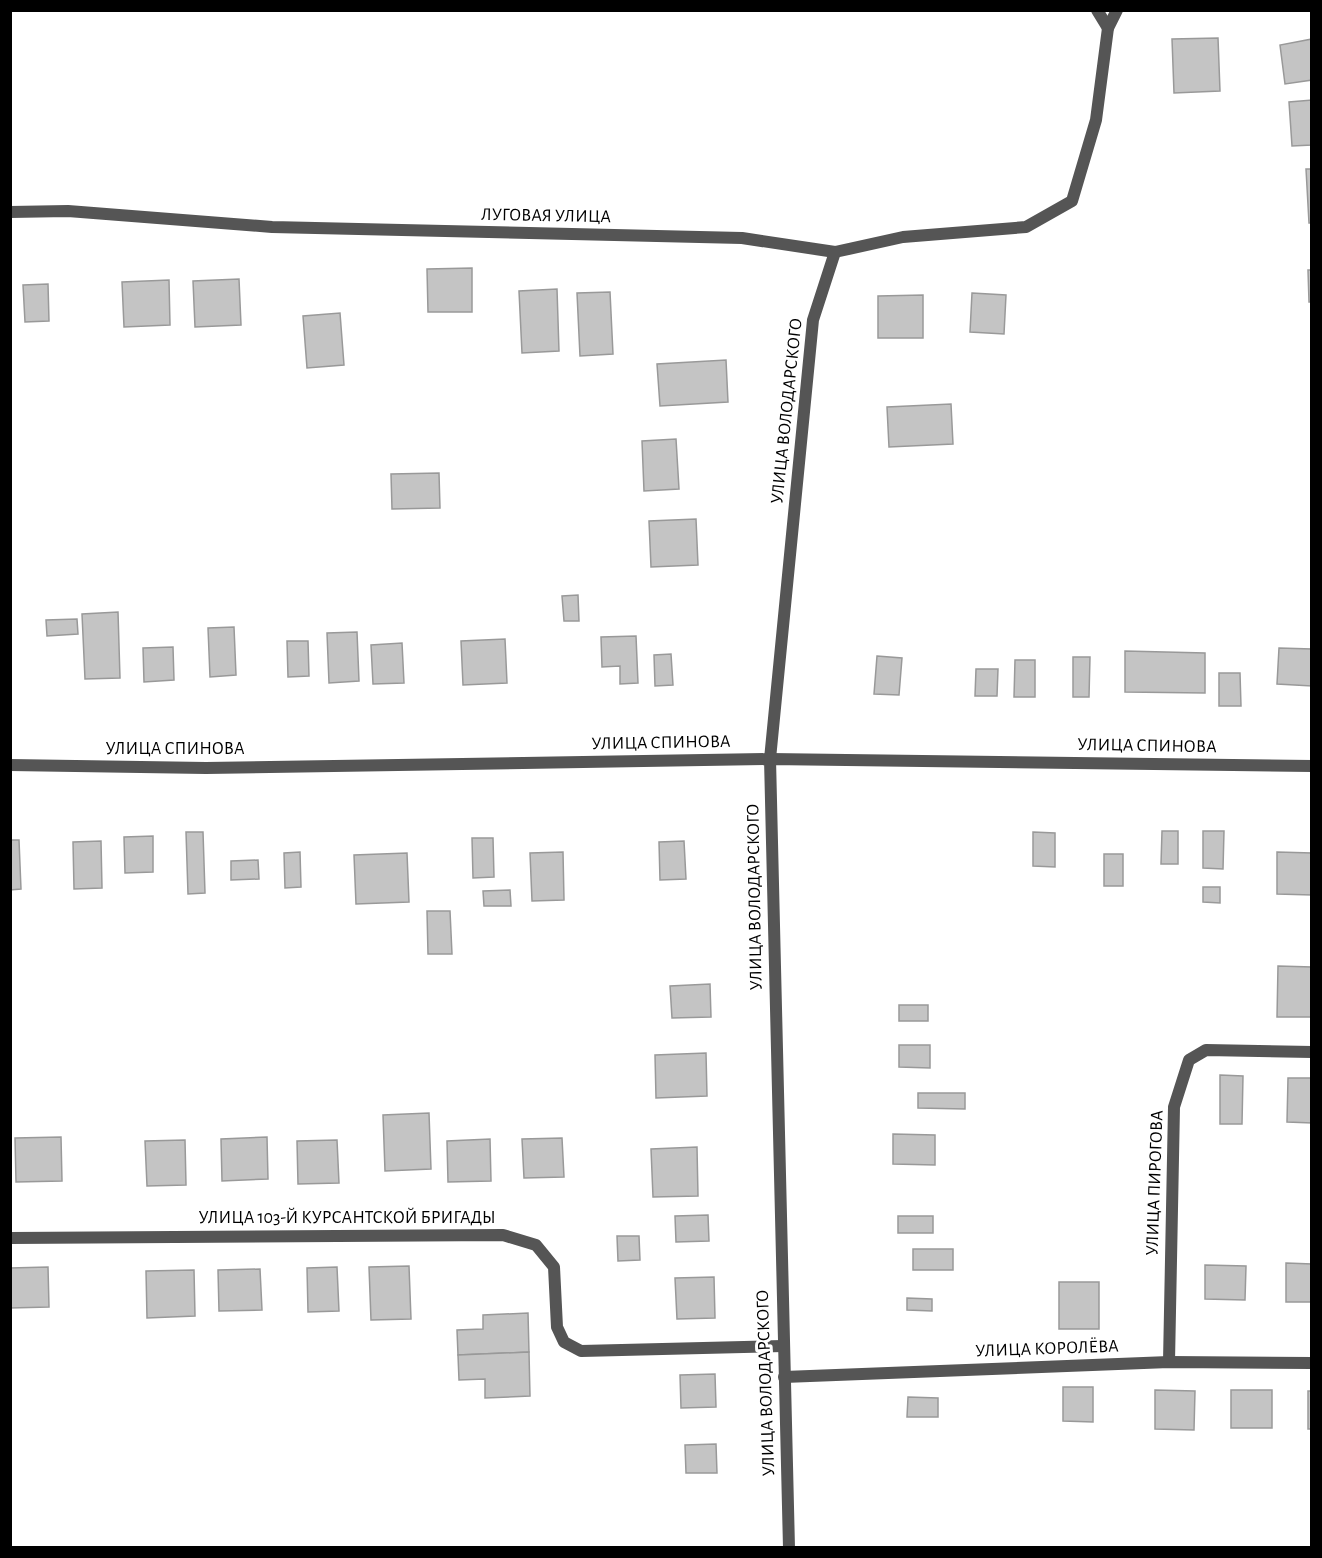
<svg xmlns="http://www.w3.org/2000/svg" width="1322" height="1558" font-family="'Alegreya Sans',sans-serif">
  <rect width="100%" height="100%" fill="#fff"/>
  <g fill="#c4c4c4" stroke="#999" stroke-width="1.5">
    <polygon points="1218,38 1220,91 1174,93 1172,39"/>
    <polygon points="1312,39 1312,80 1285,84 1280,45"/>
    <polygon points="1312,100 1312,145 1292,146 1289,102"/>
    <polygon points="1306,169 1312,169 1312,223 1309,223"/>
    <polygon points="472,268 472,312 428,312 427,269"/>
    <polygon points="1308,270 1312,270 1312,302 1309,302"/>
    <polygon points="239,279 241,325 195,327 193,281"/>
    <polygon points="169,280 170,325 124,327 122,282"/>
    <polygon points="48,284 49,321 25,322 23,285"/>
    <polygon points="557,289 559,351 522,353 519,291"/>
    <polygon points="610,292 613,354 580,356 577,293"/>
    <polygon points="972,293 1006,295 1004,334 970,332"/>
    <polygon points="923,295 923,338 878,338 878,296"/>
    <polygon points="340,313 344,365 307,368 303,316"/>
    <polygon points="726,360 728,402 660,406 657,364"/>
    <polygon points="951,404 953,444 889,447 887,407"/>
    <polygon points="676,439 679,489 644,491 642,441"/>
    <polygon points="439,473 440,508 392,509 391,474"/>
    <polygon points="696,519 698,565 651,567 649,521"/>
    <polygon points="578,595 579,621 564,621 562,596"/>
    <polygon points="118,612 120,678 85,679 82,614"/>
    <polygon points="77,619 78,634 47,636 46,620"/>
    <polygon points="234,627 236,675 210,677 208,628"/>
    <polygon points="357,632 359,681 329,683 327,633"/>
    <polygon points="636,636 638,683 620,684 620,666 602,667 601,637"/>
    <polygon points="505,639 507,683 463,685 461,641"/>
    <polygon points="287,641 308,641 309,676 288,677"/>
    <polygon points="402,643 404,683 373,684 371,645"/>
    <polygon points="173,647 174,680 144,682 143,648"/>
    <polygon points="1279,648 1312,649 1312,686 1277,684"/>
    <polygon points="1125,651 1205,653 1205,693 1125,692"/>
    <polygon points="671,654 673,685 655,686 654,655"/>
    <polygon points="877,656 902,658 899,695 874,694"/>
    <polygon points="1073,657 1090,657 1089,697 1073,697"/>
    <polygon points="1015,660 1035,660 1035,697 1014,697"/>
    <polygon points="976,669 998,669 997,696 975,696"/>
    <polygon points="1219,673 1240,673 1241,706 1219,706"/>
    <polygon points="1162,831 1178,831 1178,864 1161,864"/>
    <polygon points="1203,831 1224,831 1223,869 1203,868"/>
    <polygon points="186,832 203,832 205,893 188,894"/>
    <polygon points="1033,832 1055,833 1055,867 1033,866"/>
    <polygon points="153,836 153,872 125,873 124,837"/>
    <polygon points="472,838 493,838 494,877 473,878"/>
    <polygon points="10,840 19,840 21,889 10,890"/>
    <polygon points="101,841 102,888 74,889 73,842"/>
    <polygon points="684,841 686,879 660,880 659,842"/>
    <polygon points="300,852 301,887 285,888 284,853"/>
    <polygon points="563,852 564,900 532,901 530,853"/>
    <polygon points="1277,852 1312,853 1312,895 1277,894"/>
    <polygon points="407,853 409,902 356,904 354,855"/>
    <rect x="1104" y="854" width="19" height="32"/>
    <polygon points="258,860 259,879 231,880 231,861"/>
    <polygon points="1203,887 1220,887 1220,903 1203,902"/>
    <polygon points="510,890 511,906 484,906 483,891"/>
    <polygon points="427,911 450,911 452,954 428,954"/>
    <polygon points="1278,966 1312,967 1312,1017 1277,1017"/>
    <polygon points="710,984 711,1017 672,1018 670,986"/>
    <rect x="899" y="1005" width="29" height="16"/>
    <polygon points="899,1045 930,1045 930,1068 899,1067"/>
    <polygon points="706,1053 707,1096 656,1098 655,1055"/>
    <polygon points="1220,1075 1243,1076 1242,1124 1220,1124"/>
    <polygon points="1288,1078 1312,1078 1312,1123 1287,1122"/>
    <polygon points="918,1093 965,1093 965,1109 918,1108"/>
    <polygon points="429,1113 431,1169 385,1171 383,1115"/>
    <polygon points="893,1134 935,1135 935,1165 893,1164"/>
    <polygon points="61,1137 62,1181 16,1182 15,1138"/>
    <polygon points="267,1137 268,1179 222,1181 221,1139"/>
    <polygon points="562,1138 564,1177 524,1178 522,1139"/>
    <polygon points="490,1139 491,1181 448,1182 447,1141"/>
    <polygon points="185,1140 186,1185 147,1186 145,1141"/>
    <polygon points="337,1140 339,1183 298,1184 297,1141"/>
    <polygon points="697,1147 698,1196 653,1197 651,1149"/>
    <polygon points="708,1215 709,1241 676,1242 675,1216"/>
    <rect x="898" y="1216" width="35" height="17"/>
    <polygon points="617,1236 639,1236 640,1260 618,1261"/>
    <rect x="913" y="1249" width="40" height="21"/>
    <polygon points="1286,1263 1312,1264 1312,1302 1286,1302"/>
    <polygon points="1205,1265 1246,1266 1245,1300 1205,1299"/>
    <polygon points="409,1266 411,1319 371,1320 369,1267"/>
    <polygon points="48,1267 49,1307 10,1308 10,1268"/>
    <polygon points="337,1267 339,1311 308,1312 307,1268"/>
    <polygon points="260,1269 262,1310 219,1311 218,1270"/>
    <polygon points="194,1270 195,1316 147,1318 146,1271"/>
    <polygon points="714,1277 715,1318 677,1319 675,1278"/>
    <rect x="1059" y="1282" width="40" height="47"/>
    <polygon points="907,1298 932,1299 932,1311 907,1310"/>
    <polygon points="528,1313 529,1352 458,1355 457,1330 483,1329 483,1315"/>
    <polygon points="529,1352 530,1396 485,1398 485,1379 459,1380 458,1355"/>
    <polygon points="715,1374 716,1407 681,1408 680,1375"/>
    <polygon points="1063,1387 1093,1387 1093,1422 1063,1421"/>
    <polygon points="1155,1390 1195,1391 1194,1430 1155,1429"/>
    <rect x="1231" y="1390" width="41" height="38"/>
    <rect x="1308" y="1391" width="4" height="38"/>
    <polygon points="908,1397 938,1398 938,1417 907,1417"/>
    <polygon points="716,1444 717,1473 686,1473 685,1445"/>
  </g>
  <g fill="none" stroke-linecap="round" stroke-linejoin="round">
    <g stroke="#555" stroke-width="12">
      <polyline points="1097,10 1108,28"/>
      <polyline points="10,212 68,211 272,227 742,238 835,252 903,237 1026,227 1072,201 1096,120 1108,28 1117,10"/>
      <polyline points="10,765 206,768 770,759 1312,766"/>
      <polyline points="10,1238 503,1235 536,1245 554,1267 557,1327 564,1342 581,1351 783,1346"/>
      <polyline points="1169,1362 1174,1107 1189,1060 1206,1050 1312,1052"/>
      <polyline points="784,1377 1169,1362 1312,1363"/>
      <polyline points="789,1548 770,759 813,320 835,252"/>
    </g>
  </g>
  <g text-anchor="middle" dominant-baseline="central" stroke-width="6" stroke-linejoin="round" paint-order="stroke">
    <g font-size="18" fill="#000" stroke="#fff">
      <text transform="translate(546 216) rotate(1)">ЛУГОВАЯ УЛИЦА</text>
      <text transform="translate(787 411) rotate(-84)">УЛИЦА ВОЛОДАРСКОГО</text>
      <text transform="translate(661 743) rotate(-1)">УЛИЦА СПИНОВА</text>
      <text transform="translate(1147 746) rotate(1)">УЛИЦА СПИНОВА</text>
      <text x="175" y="749">УЛИЦА СПИНОВА</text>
      <text transform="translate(755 897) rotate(-91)">УЛИЦА ВОЛОДАРСКОГО</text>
      <text transform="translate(1155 1183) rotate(-88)">УЛИЦА ПИРОГОВА</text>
      <text x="347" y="1218">УЛИЦА 103-Й КУРСАНТСКОЙ БРИГАДЫ</text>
      <text transform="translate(1047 1349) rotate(-2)">УЛИЦА КОРОЛЁВА</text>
      <text transform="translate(766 1383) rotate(-92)">УЛИЦА ВОЛОДАРСКОГО</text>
    </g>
  </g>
  <rect width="1322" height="1558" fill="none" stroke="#000000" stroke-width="24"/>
</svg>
